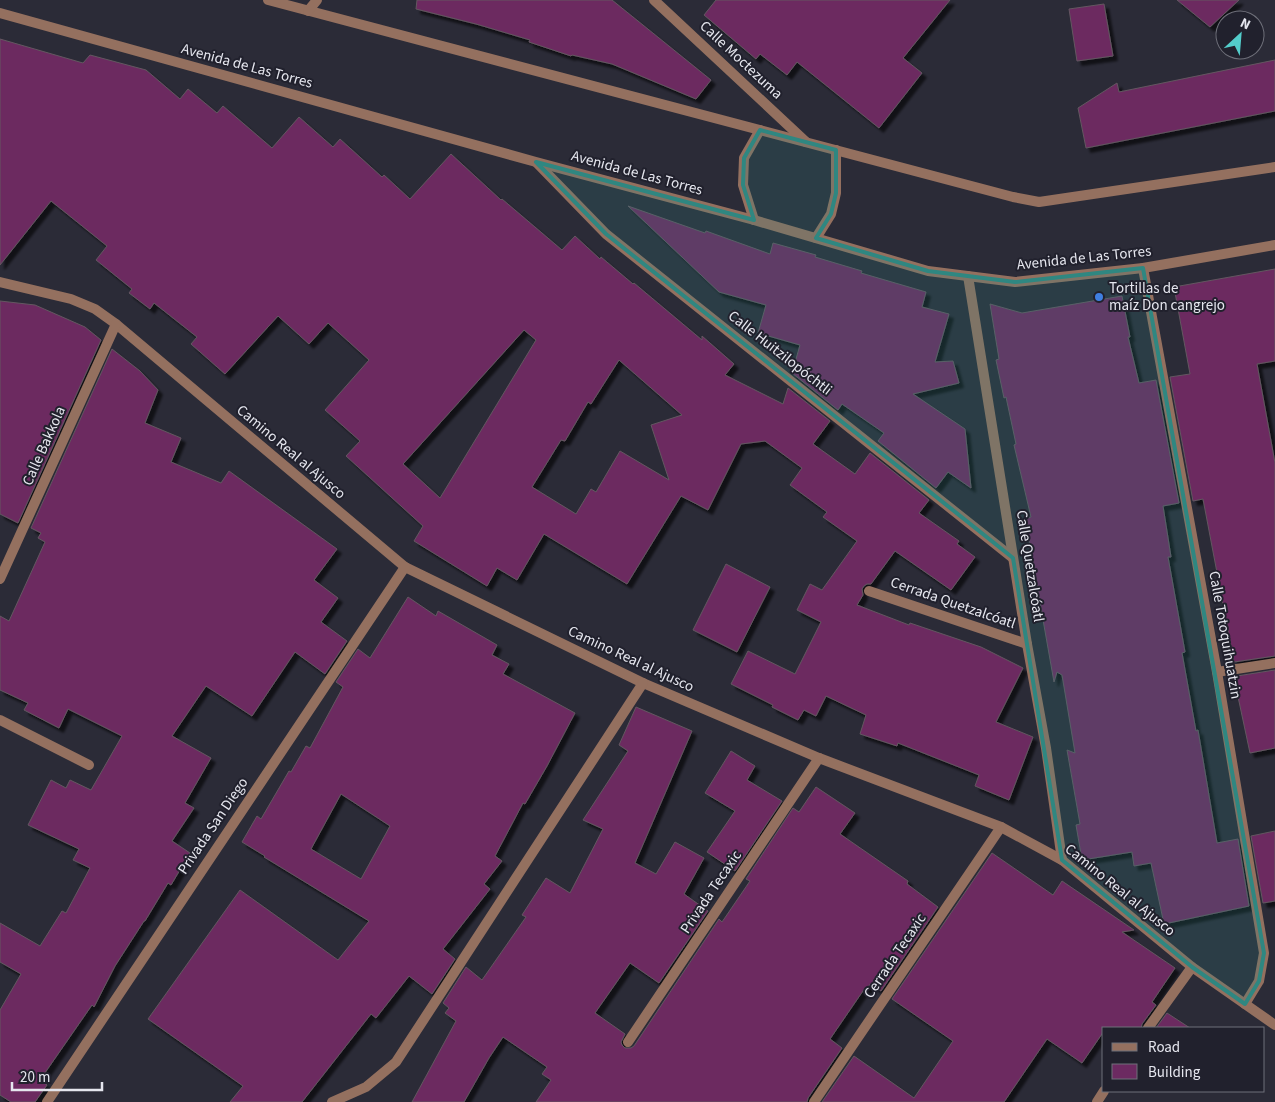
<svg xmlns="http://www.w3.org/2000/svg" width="1275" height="1102" font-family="'Source Sans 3',sans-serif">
  <defs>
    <filter id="shadow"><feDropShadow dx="4.5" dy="4.5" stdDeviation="1" flood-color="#0009"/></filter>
  </defs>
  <rect width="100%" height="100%" fill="#2b2b37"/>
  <g fill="#6c2a61" stroke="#635760" fill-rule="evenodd" filter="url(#shadow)">
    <polygon points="417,0 612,0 711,80 696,99 612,64 572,55 571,56 529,42 530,40 476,24 416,9"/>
    <polygon points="716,0 950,0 903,58 922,73 879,128 797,62 787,75 760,54 756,59 704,15"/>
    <polygon points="1177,0 1239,0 1210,27"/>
    <polygon points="1104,4 1113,56 1077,61 1069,9"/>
    <path d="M 0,39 L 83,63 L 90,55 L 146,70 L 180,99 L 188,89 L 217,113 L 223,106 L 272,148 L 299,117 L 333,147 L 340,139 L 382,177 L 384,175 L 410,199 L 451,154 L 501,200 L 502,199 L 562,250 L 575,236 L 600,259 L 601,257 L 633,284 L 634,283 L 702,340 L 702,336 L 734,364 L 725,375 L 783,404 L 788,388 L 830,421 L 813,444 L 855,474 L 870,453 L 929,500 L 919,513 L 959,541 L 957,544 L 975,557 L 951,590 L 895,551 L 871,584 L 867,584 L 864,586 L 862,589 L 863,595 L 857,605 L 909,625 L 910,623 L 981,647 L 1023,668 L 996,722 L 1033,737 L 1009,800 L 975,786 L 979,775 L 898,743 L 897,746 L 860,734 L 866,715 L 826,696 L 816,716 L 804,710 L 798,720 L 772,707 L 773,705 L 731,684 L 748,651 L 795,674 L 821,622 L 797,610 L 810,584 L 822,590 L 857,541 L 823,517 L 827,512 L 790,485 L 802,468 L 765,441 L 741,444 L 708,510 L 681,496 L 627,584 L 544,534 L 517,580 L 497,568 L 487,586 L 414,541 L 423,526 L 346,456 L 360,441 L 325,410 L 369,360 L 328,323 L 309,344 L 278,316 L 225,374 L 191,344 L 197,337 L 154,303 L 150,309 L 129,293 L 132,289 L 96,260 L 107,246 L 51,201 L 0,265 ZM 524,330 L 536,340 L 440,498 L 403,464 ZM 619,360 L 682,415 L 651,425 L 669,480 L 620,451 L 596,492 L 591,489 L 576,514 L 532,487 L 561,440 L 565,441 L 588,402 L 591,404 Z"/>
    <polygon points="1275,60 1275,111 1086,148 1078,108 1117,83 1119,92"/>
    <polygon points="628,206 705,233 706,231 770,254 773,243 816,255 815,257 862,271 861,273 926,292 922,307 949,314 935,362 953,361 959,383 913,394 965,429 971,488 948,472 936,488 878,441 884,433 842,404 838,410 792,373 800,345 758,333 766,305 719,292"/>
    <polygon points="1275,269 1275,361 1257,364 1275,463 1275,656 1234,662 1203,499 1193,501 1170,377 1190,374 1174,287"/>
    <polygon points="1122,296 1130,337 1128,337 1139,383 1156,380 1179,503 1163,506 1171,557 1168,557 1185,652 1182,653 1196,731 1198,730 1217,843 1238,839 1249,906 1164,924 1151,863 1134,866 1132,852 1082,860 1076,825 1080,824 1067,750 1075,753 1062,675 1057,672 1054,682 1025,518 1031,517 1014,445 1016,444 1006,397 1004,398 996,360 999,359 990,304 1022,313"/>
    <polygon points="0,301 35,305 85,327 101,340 18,523 0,514"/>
    <polygon points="112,349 140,371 158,390 145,423 181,438 171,462 221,483 229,471 337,549 314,580 338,598 321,622 347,641 325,674 295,652 252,716 206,686 172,736 211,758 185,803 194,808 172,841 190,853 171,885 168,883 145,921 144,921 115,966 94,1007 92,1005 40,1080 47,1085 35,1102 11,1102 0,1095 0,1010 21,974 0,962 0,923 40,946 62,911 66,913 90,868 73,860 79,849 28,825 51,780 66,788 70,780 91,790 122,736 68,709 59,728 24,710 28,703 0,690 0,616 9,621 45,542 38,538 41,533 31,528"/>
    <polygon points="726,564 770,587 737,652 693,630"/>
    <path d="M 408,597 L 436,616 L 438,611 L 497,645 L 492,655 L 509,664 L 503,674 L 575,713 L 547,766 L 525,804 L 523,803 L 495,856 L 502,861 L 484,884 L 490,889 L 443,949 L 455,959 L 432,994 L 409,976 L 376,1018 L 371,1014 L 302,1102 L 230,1102 L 243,1086 L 148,1019 L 240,890 L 338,960 L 369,921 L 264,857 L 265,856 L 242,842 L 257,816 L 261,819 L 289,771 L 291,772 L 306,746 L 310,748 L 343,687 L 336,682 L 358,649 L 370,658 ZM 341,794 L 390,826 L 361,879 L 311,849 Z"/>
    <polygon points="1275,670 1275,748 1250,753 1234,678 1237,678 1237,676"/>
    <polygon points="636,707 692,731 635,863 656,874 675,842 704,858 684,894 708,911 659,983 630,963 595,1013 625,1034 621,1042 622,1045 625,1048 631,1048 634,1046 719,919 722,922 750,881 746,879 793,808 799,812 816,787 855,813 840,834 908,881 907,884 938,907 881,991 870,984 867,990 865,988 830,1039 842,1048 808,1098 807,1102 536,1102 551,1080 542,1074 547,1067 503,1037 489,1058 464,1102 412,1102 456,1021 445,1013 449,1008 443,1003 466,967 482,980 526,917 522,915 546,878 570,893 603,829 583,820 628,751 619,745"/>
    <polygon points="731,751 755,766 747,780 782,801 735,871 707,852 735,811 705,793"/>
    <polygon points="1275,831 1275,901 1263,903 1251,836"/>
    <polygon points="992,853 1053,895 1062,881 1134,930 1122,932 1175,968 1152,1002 1156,1005 1142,1024 1141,1028 1104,1028 1104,1031 1082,1063 1047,1039 1004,1102 822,1102 854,1056 914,1098 953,1041 892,999"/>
    <polygon points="1167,1013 1190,1028 1156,1028"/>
  </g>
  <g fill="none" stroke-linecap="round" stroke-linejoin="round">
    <g stroke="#94705f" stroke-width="10">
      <polyline points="268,0 1013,197 1039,202 1275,167"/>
      <polyline points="654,0 806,142"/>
      <polyline points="308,11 317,0"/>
      <polyline points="0,13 536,162 754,220 928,271 1015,282 1143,268 1275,245"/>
      <polyline points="537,163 606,234 1013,558"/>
      <polyline points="754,220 743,185 744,158 760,130"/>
      <polyline points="816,238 831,214 836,193 836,150"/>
      <polyline points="1143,268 1217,672 1264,953 1259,981 1245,1004"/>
      <polyline points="968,276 1027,644 1046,748 1062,860"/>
      <polyline points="0,282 71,299 95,309 116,324 405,567 643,683 819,758 1001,827 1062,860 1192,967 1275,1025"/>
      <polyline points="0,579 116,324"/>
      <polyline points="869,591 1027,644"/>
      <polyline points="1217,672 1275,663"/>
      <polyline points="0,720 89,765"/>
      <polyline points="1148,1028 1192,967"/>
      <polyline points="628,1042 819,758"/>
      <polyline points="47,1102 405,567"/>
      <polyline points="332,1102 366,1087 396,1062 643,683"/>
      <polyline points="814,1102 1001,827"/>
      <polyline points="1097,1102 1104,1091"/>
    </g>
  </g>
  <path fill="#2f8781" fill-opacity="0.2" stroke="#2f8781" stroke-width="4" stroke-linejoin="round" d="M 760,130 L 836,150 L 836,193 L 831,214 L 816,238 L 928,271 L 1015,282 L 1143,268 L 1264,953 L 1259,981 L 1245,1004 L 1192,967 L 1062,860 L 1013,558 L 606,234 L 536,162 L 754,220 L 743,185 L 744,158 Z"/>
  <circle fill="#3f7fe0" stroke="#21212d" stroke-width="2" cx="1099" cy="297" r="5"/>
  <g text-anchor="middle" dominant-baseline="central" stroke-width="4" stroke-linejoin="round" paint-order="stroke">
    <g font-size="15" fill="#e5e6ee" stroke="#21212d">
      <text transform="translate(741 60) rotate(43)">Calle Moctezuma</text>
      <text transform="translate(247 66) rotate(15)">Avenida de Las Torres</text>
      <text transform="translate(637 173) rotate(15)">Avenida de Las Torres</text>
      <text transform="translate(1084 258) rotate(-6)">Avenida de Las Torres</text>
      <text transform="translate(780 353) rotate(38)">Calle Huitzilopóchtli</text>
      <text transform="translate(44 446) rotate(-66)">Calle Bakkola</text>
      <text transform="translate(291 452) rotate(40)">Camino Real al Ajusco</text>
      <text transform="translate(1030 566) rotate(81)">Calle Quetzalcóatl</text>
      <text transform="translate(953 603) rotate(19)">Cerrada Quetzalcóatl</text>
      <text transform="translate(1225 635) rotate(80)">Calle Totoquihuatzin</text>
      <text transform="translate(631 659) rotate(25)">Camino Real al Ajusco</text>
      <text transform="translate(213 826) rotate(-56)">Privada San Diego</text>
      <text transform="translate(1120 890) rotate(39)">Camino Real al Ajusco</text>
      <text transform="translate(711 892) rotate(-56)">Privada Tecaxic</text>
      <text transform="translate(895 956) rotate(-56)">Cerrada Tecaxic</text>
    </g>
    <g font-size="15" fill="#e5e6ee" stroke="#21212d" text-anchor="start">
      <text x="1109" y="288">Tortillas de<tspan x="1109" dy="17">maíz Don cangrejo</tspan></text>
    </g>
  </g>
  <rect x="1102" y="1027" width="162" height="65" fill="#21212d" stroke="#6f707a"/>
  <rect x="1112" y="1043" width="25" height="8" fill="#94705f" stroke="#6f707a"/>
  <text x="1148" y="1052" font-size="15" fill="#e5e6ee">Road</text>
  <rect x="1112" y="1064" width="25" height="15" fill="#6c2a61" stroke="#6f707a"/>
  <text x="1148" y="1077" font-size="15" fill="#e5e6ee">Building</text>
  <g transform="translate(1240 35) rotate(26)"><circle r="24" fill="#21212d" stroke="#6f707a"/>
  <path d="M0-4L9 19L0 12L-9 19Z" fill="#53cdcb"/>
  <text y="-8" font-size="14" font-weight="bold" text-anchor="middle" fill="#e5e6ee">N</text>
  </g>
  <path d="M12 1082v8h90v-8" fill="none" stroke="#e5e6ee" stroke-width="2.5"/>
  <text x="20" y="1082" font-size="15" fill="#e5e6ee" stroke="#21212d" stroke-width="4" paint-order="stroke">20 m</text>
</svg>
